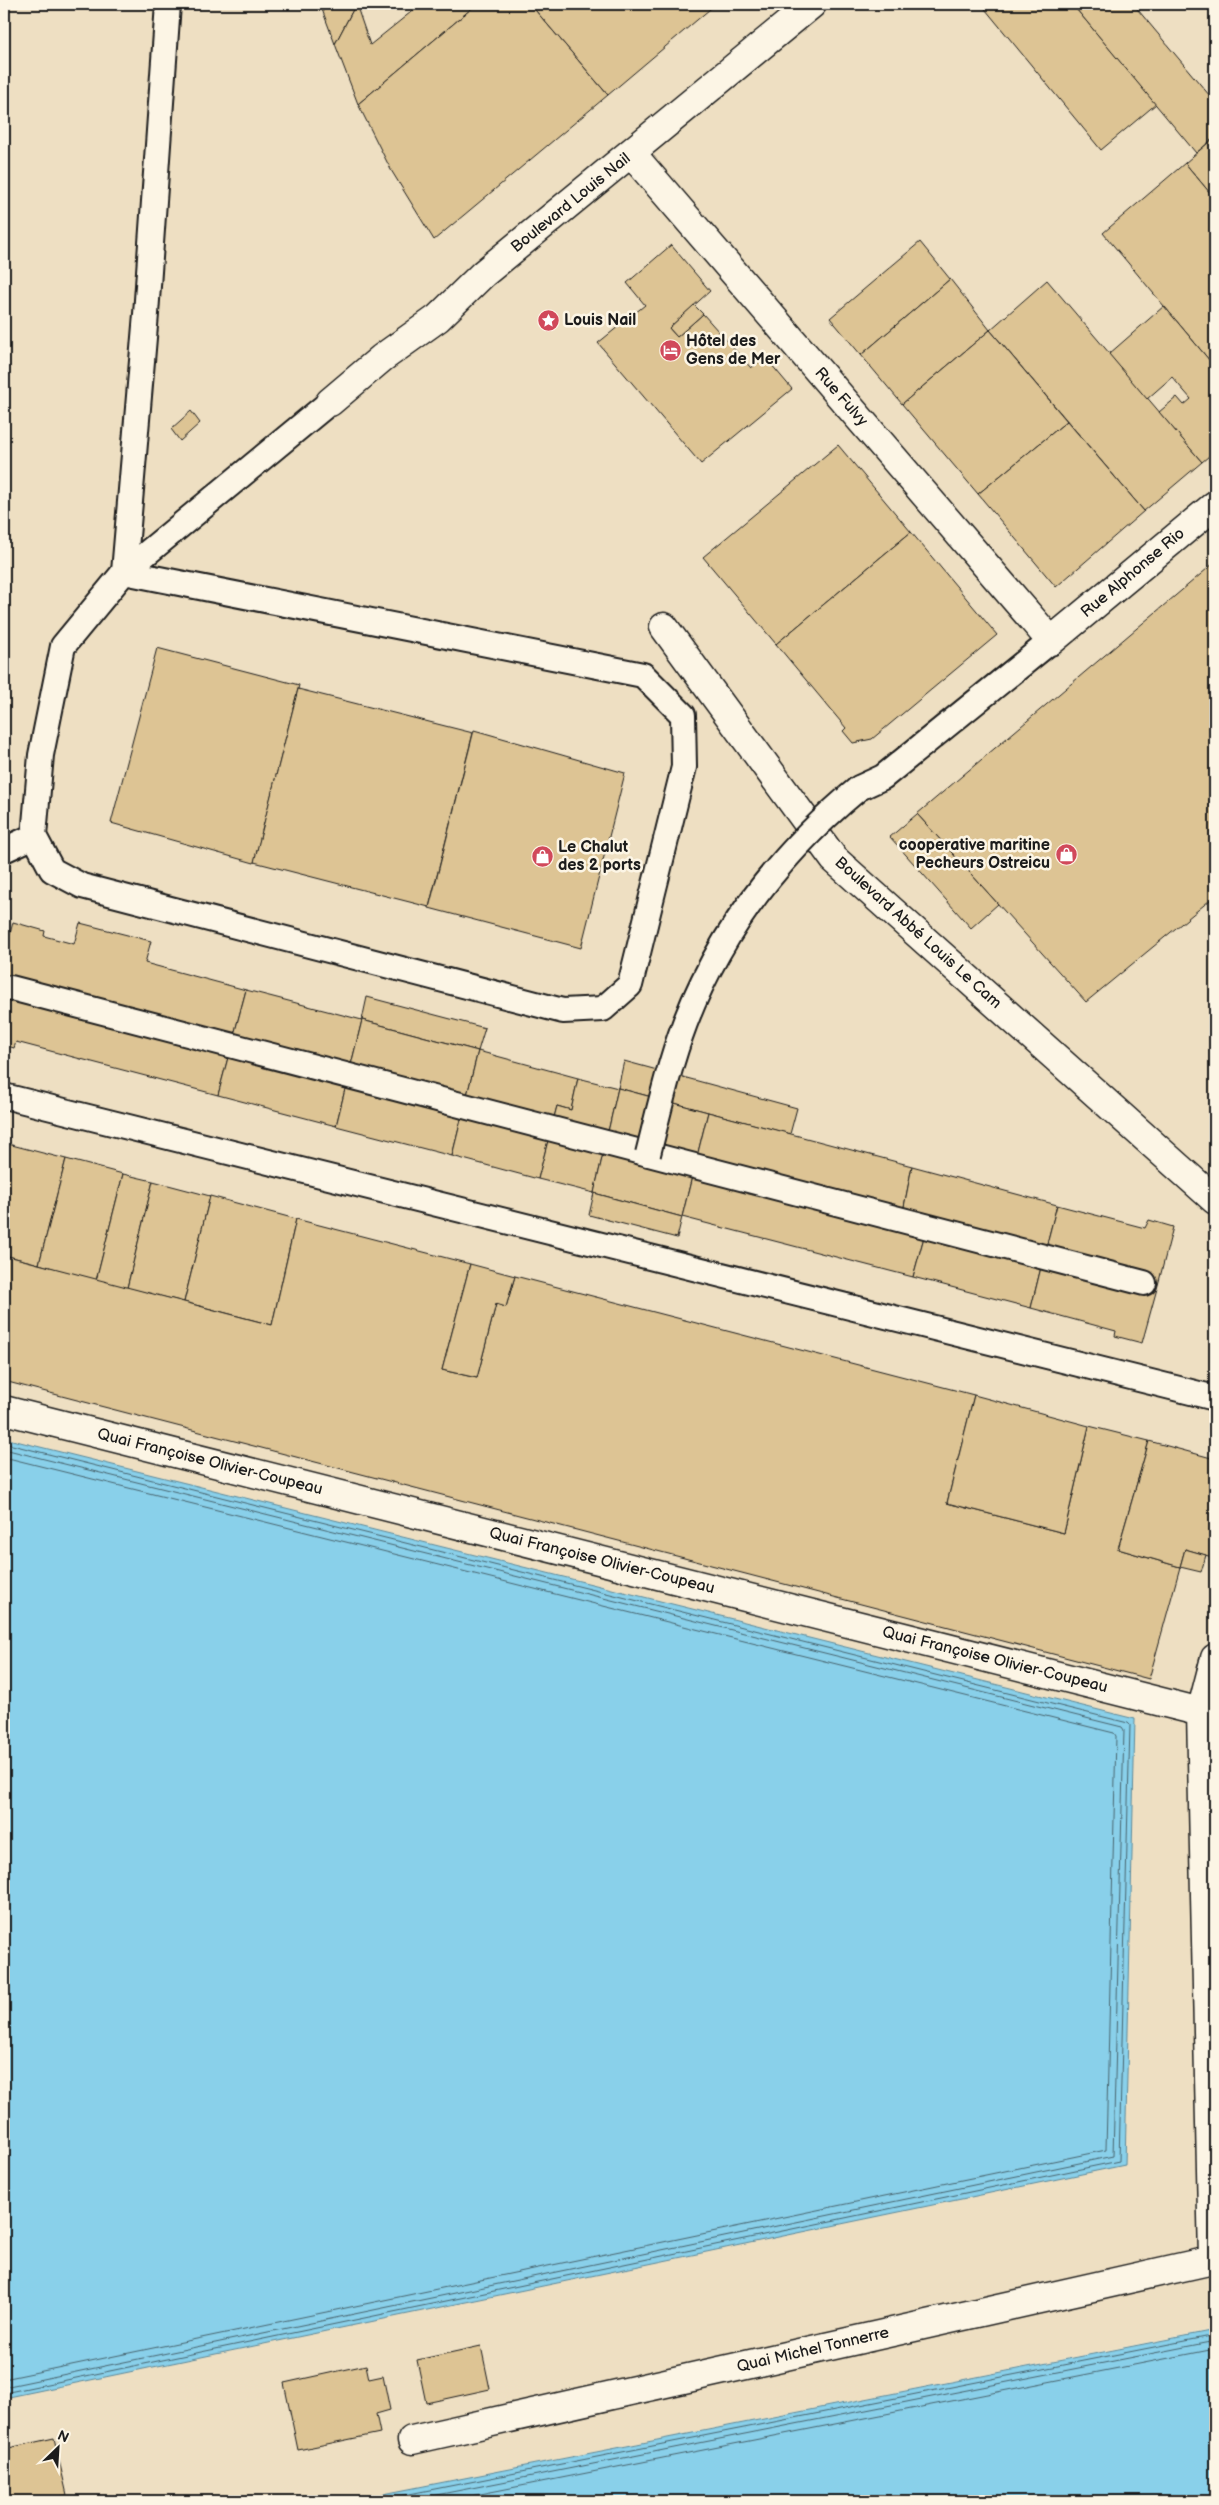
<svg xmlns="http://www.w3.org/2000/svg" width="1219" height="2505" font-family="'Balsamiq Sans',sans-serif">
  <rect width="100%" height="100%" fill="#f6ebd5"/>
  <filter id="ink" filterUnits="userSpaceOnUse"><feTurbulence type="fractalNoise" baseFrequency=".02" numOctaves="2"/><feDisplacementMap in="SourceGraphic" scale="10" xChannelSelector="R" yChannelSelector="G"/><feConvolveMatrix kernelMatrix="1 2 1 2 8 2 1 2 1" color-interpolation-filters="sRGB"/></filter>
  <g filter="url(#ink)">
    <polygon fill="#eedfc2" points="4,4 1215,4 1215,2329 348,2501 4,2501 4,2398 1125,2165 1135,1719 4,1438"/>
    <g fill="#89d0ea" stroke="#5d8898">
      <polygon points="4,1438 1135,1719 1125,2165 4,2398"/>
      <polygon points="1215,2330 1215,2501 348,2501"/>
    </g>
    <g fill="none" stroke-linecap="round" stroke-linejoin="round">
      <g stroke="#48646e" stroke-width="1">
        <polyline points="4,1443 1128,1723 1130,1725 1119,2161 4,2393"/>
        <polyline points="4,1449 1122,1727 1124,1730 1113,2156 4,2387"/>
        <polyline points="4,1457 1114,1733 1116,1736 1106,2150 4,2379"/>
        <polyline points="374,2501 1215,2335"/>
        <polyline points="406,2501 1215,2341"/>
        <polyline points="445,2501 1215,2349"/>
      </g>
    </g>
    <g fill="#ddc494" stroke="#1c1c1c">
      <polygon points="320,4 356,4 335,44"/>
      <polygon points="356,4 370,45 421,4 477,4 358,104 335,44"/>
      <polygon points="477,4 530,4 608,95 434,240 391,170 358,104"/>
      <polygon points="530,4 716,4 608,95"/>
      <polygon points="981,4 1072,4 1156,104 1101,150"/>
      <polygon points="1072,4 1133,4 1215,102 1215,137 1196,153"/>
      <polygon points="1215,137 1215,199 1185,163"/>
      <polygon points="1185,163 1215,199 1215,367 1103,233"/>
      <polygon points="920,242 950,279 861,355 830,318"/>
      <polygon points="671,245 710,291 669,328 677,337 703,314 751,368 765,357 792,389 701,464 598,343 645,305 627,283"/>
      <polygon points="950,279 990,330 902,404 861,355"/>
      <polygon points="1047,280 1202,462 1144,511 990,330"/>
      <polygon points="694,305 703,314 677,337 669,328"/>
      <polygon points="1164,306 1215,367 1215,451 1202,462 1159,412 1177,397 1184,405 1191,399 1172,377 1147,399 1109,354"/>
      <polygon points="990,330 1067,421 978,494 902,404"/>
      <polygon points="191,411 200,423 180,441 171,429"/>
      <polygon points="1067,421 1144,511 1056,587 978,494"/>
      <polygon points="838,445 911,532 776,644 703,557"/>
      <polygon points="911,532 997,635 872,739 853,743 843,731 846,728 776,644"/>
      <polygon points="1214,563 1215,896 1086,1002 917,814"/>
      <polygon points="157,648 299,685 254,863 111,823"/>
      <polygon points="298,689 473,733 429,907 254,862"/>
      <polygon points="474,730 625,773 581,948 429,908"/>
      <polygon points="917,814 998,904 971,928 890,837"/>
      <polygon points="13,922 45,931 44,936 74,944 80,923 151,941 145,963 246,990 218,1095 16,1042 14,1048 4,1045 4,957"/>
      <polygon points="246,990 362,1020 336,1126 218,1095"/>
      <polygon points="367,997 485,1028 478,1051 362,1020"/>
      <polygon points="362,1020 478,1051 452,1156 336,1126"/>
      <polygon points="478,1051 578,1078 571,1110 557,1106 538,1179 452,1156"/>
      <polygon points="624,1061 797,1108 790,1134 618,1088"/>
      <polygon points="578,1078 618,1088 594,1193 538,1179 557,1106 571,1110"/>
      <polygon points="618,1088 708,1112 682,1217 594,1193"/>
      <polygon points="708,1112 912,1166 902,1217 927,1226 913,1277 682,1217"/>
      <polygon points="4,1143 66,1159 39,1264 4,1255"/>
      <polygon points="66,1159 123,1174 96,1281 39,1264"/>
      <polygon points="912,1166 1057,1205 1044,1255 902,1217"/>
      <polygon points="123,1174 153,1181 127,1288 96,1281"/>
      <polygon points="153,1181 210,1196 184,1302 127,1288"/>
      <polygon points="594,1193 682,1217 677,1238 589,1215"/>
      <polygon points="210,1196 296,1219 272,1325 184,1302"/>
      <polygon points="1057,1205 1145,1228 1149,1220 1173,1227 1158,1285 1044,1255"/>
      <polygon points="296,1219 470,1264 442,1370 477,1378 496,1304 506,1307 515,1276 974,1395 947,1503 1064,1533 1089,1426 1149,1441 1118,1549 1180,1567 1149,1679 4,1381 4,1255 272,1325"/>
      <polygon points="927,1226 1044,1255 1031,1308 913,1277"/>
      <polygon points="1044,1255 1158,1285 1142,1343 1115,1336 1116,1331 1031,1308"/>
      <polygon points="470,1264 515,1276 506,1307 496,1304 477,1378 442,1370"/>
      <polygon points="974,1395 1089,1426 1064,1533 947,1503"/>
      <polygon points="1149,1441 1215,1459 1215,1546 1212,1557 1185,1549 1180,1567 1118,1549"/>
      <polygon points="1185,1549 1206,1555 1201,1572 1180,1567"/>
      <polygon points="481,2346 490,2389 426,2403 417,2360"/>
      <polygon points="366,2365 369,2379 383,2376 390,2410 376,2414 380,2433 298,2450 284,2383"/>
      <polygon points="54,2438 67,2495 38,2501 4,2501 4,2449"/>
    </g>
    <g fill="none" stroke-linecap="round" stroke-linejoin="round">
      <defs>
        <g id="lane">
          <polyline points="124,572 643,675 683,715 684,767 630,985 603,1009 563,1011 82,886 52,870 34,836 41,755 63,646 124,572 330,402"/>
          <polyline points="124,572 146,314 168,4"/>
          <polyline points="859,788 883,777 1051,641"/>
          <polyline points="4,850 34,836"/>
          <polyline points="11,988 1144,1283"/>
          <polyline points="4,1096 1215,1398"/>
        </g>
        <g id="street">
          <polyline points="631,153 1051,641 1215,505"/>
          <polyline points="330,402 382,358 438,318 483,274 812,4"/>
          <polyline points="664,627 834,859 1215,1200"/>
          <polyline points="4,1410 1201,1712"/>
          <polyline points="412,2440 1213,2260 1201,1712 1215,1658"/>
        </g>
      </defs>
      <use href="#lane" stroke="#1c1c1c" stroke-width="28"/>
      <use href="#street" stroke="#1c1c1c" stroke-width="31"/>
      <use href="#lane" stroke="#fcf5e5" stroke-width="24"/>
      <use href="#street" stroke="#fcf5e5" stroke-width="28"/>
      <defs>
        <path id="lane-bridge" d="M 648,1154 C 659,1110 669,1065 685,1023 C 721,929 783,851 859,788"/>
      </defs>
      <use href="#lane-bridge" stroke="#1c1c1c" stroke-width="28" stroke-linecap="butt"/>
      <use href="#lane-bridge" stroke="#fcf5e5" stroke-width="24"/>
    </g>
  </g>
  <defs>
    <symbol id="sight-disc" viewBox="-11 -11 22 22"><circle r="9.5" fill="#d1495b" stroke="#fcf5e5"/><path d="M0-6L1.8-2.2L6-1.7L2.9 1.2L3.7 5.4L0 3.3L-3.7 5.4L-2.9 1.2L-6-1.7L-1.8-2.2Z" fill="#fff"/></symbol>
    <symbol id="hotel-disc" viewBox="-11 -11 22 22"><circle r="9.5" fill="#d1495b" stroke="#fcf5e5"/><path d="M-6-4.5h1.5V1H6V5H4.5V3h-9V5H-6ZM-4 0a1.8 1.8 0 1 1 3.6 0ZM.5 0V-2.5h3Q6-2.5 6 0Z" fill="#fff"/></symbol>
    <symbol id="shop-disc" viewBox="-11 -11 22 22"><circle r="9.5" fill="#d1495b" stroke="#fcf5e5"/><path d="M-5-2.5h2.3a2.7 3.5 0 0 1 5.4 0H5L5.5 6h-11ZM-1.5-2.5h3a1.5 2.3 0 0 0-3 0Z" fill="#fff"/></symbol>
  </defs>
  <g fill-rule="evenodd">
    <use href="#sight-disc" x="536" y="308" width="25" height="25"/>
    <use href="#hotel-disc" x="658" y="338" width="25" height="25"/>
    <use href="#shop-disc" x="1054" y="842" width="25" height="25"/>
    <use href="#shop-disc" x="530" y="844" width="25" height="25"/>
  </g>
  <g text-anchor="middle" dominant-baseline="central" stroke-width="5" stroke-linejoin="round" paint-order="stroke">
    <g font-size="16" fill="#1c1c1c" stroke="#fcf5e5">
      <text transform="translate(571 203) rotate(-39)">Boulevard Louis Nail</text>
      <text transform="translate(841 397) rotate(49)">Rue Fulvy</text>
      <text transform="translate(1133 573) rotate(-40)">Rue Alphonse Rio</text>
      <text transform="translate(918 933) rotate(42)">Boulevard Abbé Louis Le Cam</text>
      <text transform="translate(210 1462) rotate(14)">Quai Françoise Olivier-Coupeau</text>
      <text transform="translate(602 1561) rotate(14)">Quai Françoise Olivier-Coupeau</text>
      <text transform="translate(995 1660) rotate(14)">Quai Françoise Olivier-Coupeau</text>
      <text transform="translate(813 2350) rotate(-13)">Quai Michel Tonnerre</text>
    </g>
    <g font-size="16" font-weight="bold" fill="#1c1c1c" stroke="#fcf5e5" text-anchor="start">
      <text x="564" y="320">Louis Nail</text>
      <text x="686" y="341">Hôtel des<tspan x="686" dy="18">Gens de Mer</tspan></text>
      <text x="1050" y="845" text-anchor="end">cooperative maritine<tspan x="1050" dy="18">Pecheurs Ostreicu</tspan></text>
      <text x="558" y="847">Le Chalut<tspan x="558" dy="18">des 2 ports</tspan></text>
    </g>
  </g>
  <rect width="1219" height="2505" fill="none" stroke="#fcf5e5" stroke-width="20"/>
  <rect x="10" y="10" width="1199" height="2485" fill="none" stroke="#1c1c1c" stroke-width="2" filter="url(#ink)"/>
  <g transform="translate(58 2448) rotate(25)" stroke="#fcf5e5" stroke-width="4" paint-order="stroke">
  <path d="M0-4L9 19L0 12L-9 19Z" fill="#1c1c1c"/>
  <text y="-8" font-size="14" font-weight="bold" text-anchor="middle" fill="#1c1c1c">N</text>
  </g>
</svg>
